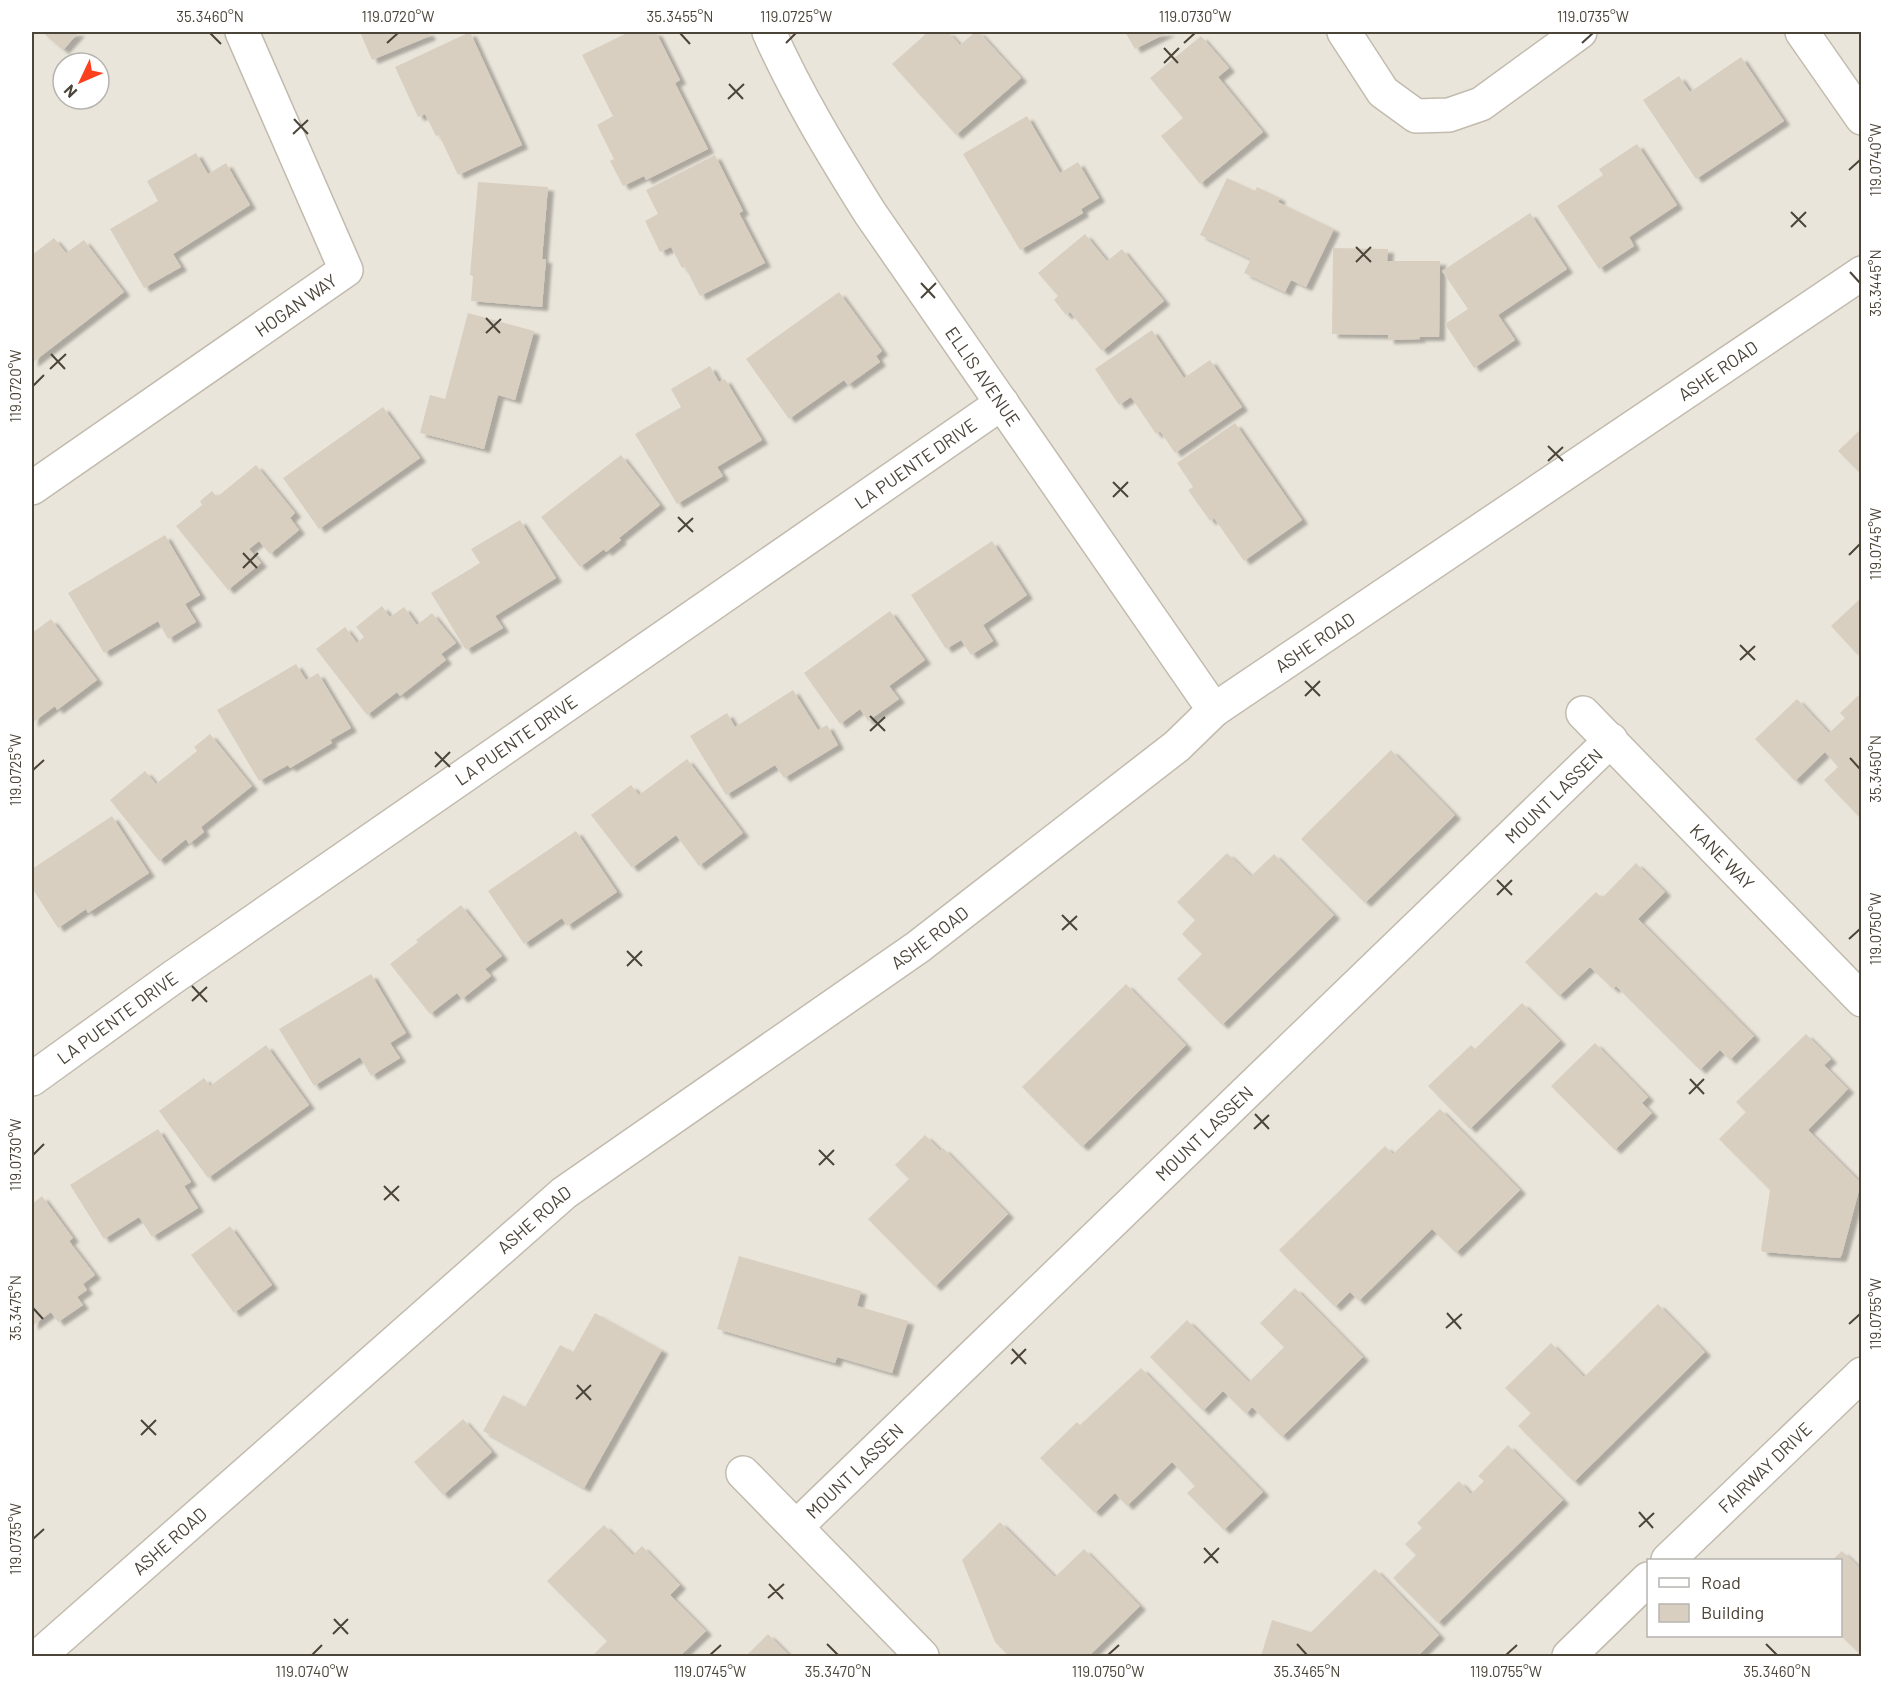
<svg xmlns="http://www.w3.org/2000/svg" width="1893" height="1688" font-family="Barlow,sans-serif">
  <defs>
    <filter id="shadow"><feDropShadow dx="6" dy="4" stdDeviation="1.5" flood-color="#0004"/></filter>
  </defs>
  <rect width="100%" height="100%" fill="#f6f3ec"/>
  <path fill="#eae5da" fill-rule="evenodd" d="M 32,32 L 1861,32 L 1861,1656 L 32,1656 ZM 63,63 L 99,63 L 99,99 L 63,99 ZM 1648,1560 L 1840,1560 L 1840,1636 L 1648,1636 Z"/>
  <g fill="#d8cfc1" filter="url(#shadow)">
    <polygon points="42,32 79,32 63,50"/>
    <polygon points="360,32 428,32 430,36 372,60"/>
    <polygon points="470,32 522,145 458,175 439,135 436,136 425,114 418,117 395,67"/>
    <polygon points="629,32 656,32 680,80 675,83 708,149 646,180 644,176 623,186 610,161 614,159 597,125 613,116 582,55"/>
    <polygon points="928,32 948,32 960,45 975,32 979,32 1021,78 956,135 892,64"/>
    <polygon points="1125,32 1169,32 1135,49"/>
    <polygon points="1201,36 1229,68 1218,77 1263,132 1200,184 1161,136 1183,118 1150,78"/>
    <polygon points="1741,57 1784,121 1696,179 1643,100 1679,76 1690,92"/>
    <polygon points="1027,116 1060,173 1078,162 1099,198 1081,209 1083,213 1020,250 963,154"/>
    <polygon points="1637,144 1677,205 1629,237 1634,246 1599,269 1557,206 1603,175 1599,169"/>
    <polygon points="196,153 208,174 226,163 250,205 173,254 181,267 144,288 110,229 158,201 147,181"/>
    <polygon points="715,155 743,211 739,213 765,263 700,296 685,267 682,268 671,247 660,252 645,221 658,214 646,190"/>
    <polygon points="1227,178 1255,191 1257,187 1280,198 1278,202 1334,229 1306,287 1291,280 1285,292 1244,273 1251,259 1200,235"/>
    <polygon points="478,182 548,187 542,259 546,259 542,307 471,301 473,276 470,275"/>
    <polygon points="1530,213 1567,269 1498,315 1515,340 1474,368 1445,324 1468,309 1442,271"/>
    <polygon points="1085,234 1107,261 1122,249 1164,301 1102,351 1070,312 1066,315 1054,300 1058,296 1038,273"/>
    <polygon points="54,238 66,253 84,240 124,292 32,363 32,255"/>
    <polygon points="1333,248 1388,249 1387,261 1440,261 1439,337 1419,337 1420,339 1388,340 1388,335 1332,334"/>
    <polygon points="839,292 882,351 876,356 880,362 848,385 844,380 789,419 746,359"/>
    <polygon points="468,313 534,331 515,400 498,395 484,449 420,433 430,395 445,399"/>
    <polygon points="1152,330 1184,378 1210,360 1242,407 1175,453 1160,431 1156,434 1131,397 1119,405 1095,369"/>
    <polygon points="710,366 719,382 725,379 762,440 717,467 723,476 677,504 635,434 681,407 671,389"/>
    <polygon points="383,407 420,458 319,529 283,478"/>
    <polygon points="1235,423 1302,520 1244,561 1214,518 1210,521 1188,490 1193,487 1177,463"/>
    <polygon points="1862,428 1862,475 1838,451"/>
    <polygon points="621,455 660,505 619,538 621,540 606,552 604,549 580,567 541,517"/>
    <polygon points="256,465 295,513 290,518 299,530 270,554 259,541 249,549 261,563 228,590 176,526 202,505 200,501 212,491 217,497"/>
    <polygon points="520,520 556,578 495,616 503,628 466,650 431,593 480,563 471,549"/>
    <polygon points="165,535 200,595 185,604 196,622 168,639 158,621 104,653 68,593"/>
    <polygon points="992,541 1027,595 983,625 993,641 971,655 961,640 946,649 911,595"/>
    <polygon points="1862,597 1862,650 1857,654 1831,626"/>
    <polygon points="382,606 390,617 404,607 417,625 432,613 456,643 441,654 446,660 400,696 397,692 367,715 316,649 345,627 357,643 364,637 356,627"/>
    <polygon points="890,611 925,660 889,686 899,699 868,721 860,709 840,724 804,673"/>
    <polygon points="51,619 97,680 57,710 55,706 32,723 32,633"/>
    <polygon points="296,664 306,680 318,673 351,728 330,740 332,743 290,768 288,765 259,781 217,710"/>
    <polygon points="793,690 818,730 827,725 838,745 784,778 775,765 726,795 690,736 727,713 735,727"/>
    <polygon points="1862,692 1862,820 1824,780 1838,767 1825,752 1795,781 1755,739 1797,699 1829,733 1845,718 1840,713"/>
    <polygon points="210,734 252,786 201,827 204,832 189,844 186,839 159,861 110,800 145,771 156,784 197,751 194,747"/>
    <polygon points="1391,750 1455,815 1365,903 1301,839"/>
    <polygon points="687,759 743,833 699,866 676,835 632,868 591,815 631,785 639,795"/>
    <polygon points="112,816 149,873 88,913 86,909 58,928 32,888 32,869"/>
    <polygon points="576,831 617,892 567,926 562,918 524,944 488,891"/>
    <polygon points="1227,853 1251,876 1274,854 1334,915 1222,1025 1177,979 1202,954 1182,934 1195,920 1177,902"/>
    <polygon points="1636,863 1665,892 1638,919 1754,1036 1730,1060 1720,1050 1700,1070 1616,986 1613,989 1590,967 1559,996 1525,962 1596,892 1602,898"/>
    <polygon points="461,905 502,956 485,969 491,976 462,999 457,993 430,1014 390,964 418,942 416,940"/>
    <polygon points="371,974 406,1033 390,1043 400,1058 371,1076 360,1057 314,1086 279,1029"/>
    <polygon points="1126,984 1186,1045 1082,1147 1022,1087"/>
    <polygon points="1522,1003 1560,1041 1470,1129 1428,1086 1471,1045 1475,1049"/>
    <polygon points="1806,1034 1831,1059 1824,1065 1848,1089 1808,1130 1861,1183 1842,1254 1840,1258 1763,1252 1761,1250 1770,1190 1719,1139 1746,1112 1736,1102"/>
    <polygon points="1595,1043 1648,1097 1642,1103 1652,1113 1615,1150 1551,1086"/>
    <polygon points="266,1045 309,1105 208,1178 159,1111 204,1078 210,1086"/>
    <polygon points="1440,1109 1520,1190 1456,1253 1432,1229 1359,1301 1350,1292 1335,1307 1279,1250 1385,1146 1393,1154"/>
    <polygon points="158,1129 191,1182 184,1186 198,1208 152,1237 139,1217 104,1239 70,1185"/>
    <polygon points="925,1135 941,1151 943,1148 1008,1214 935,1287 868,1219 909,1179 895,1165"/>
    <polygon points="42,1196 73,1238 69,1241 95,1275 83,1284 87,1290 77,1297 83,1305 58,1322 51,1312 32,1326 32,1204"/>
    <polygon points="230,1226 272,1285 234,1313 191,1255"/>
    <polygon points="739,1256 861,1291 857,1306 908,1321 892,1373 837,1357 835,1363 717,1329"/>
    <polygon points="1295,1288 1363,1357 1282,1437 1252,1407 1246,1414 1223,1391 1203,1411 1150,1357 1187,1320 1249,1382 1284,1347 1260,1323"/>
    <polygon points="1658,1304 1705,1352 1574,1482 1518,1426 1531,1413 1505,1388 1551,1343 1584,1377"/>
    <polygon points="595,1313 662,1350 584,1488 483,1431 503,1395 525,1407 560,1345 573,1352"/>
    <polygon points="1141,1368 1263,1492 1224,1530 1187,1493 1195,1486 1172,1462 1127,1506 1115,1493 1095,1513 1040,1458 1077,1422 1080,1425"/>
    <polygon points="463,1419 492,1452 443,1495 414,1462"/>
    <polygon points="1508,1445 1563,1500 1438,1623 1393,1578 1416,1555 1405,1544 1422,1528 1417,1523 1459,1481 1471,1494 1484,1481 1478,1476"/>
    <polygon points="1000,1522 1055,1577 1084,1549 1140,1606 1089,1656 1009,1656 995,1642 962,1560"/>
    <polygon points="604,1525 633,1555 642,1546 680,1585 670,1595 706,1631 680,1656 592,1656 607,1641 547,1581"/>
    <polygon points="1842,1551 1862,1570 1862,1656 1840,1635 1840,1560 1832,1560"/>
    <polygon points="1375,1569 1439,1635 1418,1656 1261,1656 1272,1620 1311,1632"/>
    <polygon points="768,1634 790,1656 746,1656"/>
  </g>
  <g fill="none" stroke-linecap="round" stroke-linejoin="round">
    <defs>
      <g id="minor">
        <path id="s1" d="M 769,32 C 797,95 833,154 870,213 L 1214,710"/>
        <polyline points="1344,32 1383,92 1416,116 1449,115 1481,104 1580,32"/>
        <polyline points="1802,32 1862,118"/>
        <path id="s2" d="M 32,488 L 346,270 L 242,32"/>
        <path id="s3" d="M 1583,713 L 1862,1000"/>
        <path id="s4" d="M 32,1079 L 172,978 L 1002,403"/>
        <polyline points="743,1473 922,1656"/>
        <path id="s5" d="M 796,1527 L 1611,740"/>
        <path id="s6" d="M 1668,1560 L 1862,1374"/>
        <path id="s7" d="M 39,1656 L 564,1193 L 918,947 L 1177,746 L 1214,710 L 1862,273"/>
        <polyline points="1569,1656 1648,1579"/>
      </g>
    </defs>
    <use href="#minor" stroke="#c2bbae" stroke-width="36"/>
    <use href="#minor" stroke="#fff" stroke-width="33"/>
  </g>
  <path fill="none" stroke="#4b4439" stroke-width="2" d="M 210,33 L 221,44M 680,33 L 690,44M 387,43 L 398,33M 786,43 L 796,33M 1184,43 L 1195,33M 1582,43 L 1593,33M 1164,48 L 1178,63M 1164,63 L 1179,48M 729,84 L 743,99M 728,99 L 744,84M 294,119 L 308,134M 293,134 L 308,120M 1849,170 L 1860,160M 1791,212 L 1806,227M 1791,227 L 1806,212M 1356,247 L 1371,262M 1356,262 L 1371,247M 1850,272 L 1860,283M 921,283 L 935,298M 921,298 L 936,283M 486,318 L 500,333M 486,333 L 501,319M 51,354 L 65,369M 50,369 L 66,354M 33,386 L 44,375M 1548,446 L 1563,461M 1548,461 L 1563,447M 1113,482 L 1128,497M 1113,497 L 1128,482M 678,517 L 693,532M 678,532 L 693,518M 243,553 L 257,568M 1849,555 L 1860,544M 243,568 L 258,553M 1740,645 L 1755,660M 1740,660 L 1755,646M 1305,681 L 1320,696M 1305,696 L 1320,681M 870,716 L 885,731M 870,731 L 885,717M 435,752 L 450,767M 1850,758 L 1860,769M 435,767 L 450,752M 33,770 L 44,760M 1497,880 L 1512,895M 1497,895 L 1512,880M 1062,915 L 1077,930M 1062,930 L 1077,916M 1849,939 L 1860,929M 627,951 L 642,966M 627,966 L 642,951M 192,986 L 207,1002M 192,1001 L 207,987M 1690,1079 L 1704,1094M 1689,1094 L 1704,1079M 1255,1114 L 1269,1129M 1254,1129 L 1269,1115M 819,1150 L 834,1165M 33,1155 L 44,1144M 819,1165 L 834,1150M 384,1186 L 399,1201M 384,1200 L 399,1186M 33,1308 L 43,1319M 1447,1313 L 1461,1329M 1849,1324 L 1860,1314M 1446,1328 L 1462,1314M 1012,1349 L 1026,1364M 1011,1364 L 1026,1349M 577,1385 L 591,1400M 576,1399 L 591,1385M 141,1420 L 156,1435M 141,1435 L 156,1420M 1639,1512 L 1653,1528M 1639,1527 L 1654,1513M 33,1539 L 44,1529M 1204,1548 L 1218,1563M 1204,1563 L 1219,1548M 769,1584 L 783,1599M 768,1598 L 784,1584M 334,1619 L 348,1634M 333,1634 L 348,1619M 827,1644 L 838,1655M 1297,1644 L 1307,1655M 1766,1644 L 1777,1655M 312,1655 L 322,1645M 710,1655 L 721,1645M 1108,1655 L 1119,1645M 1506,1655 L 1517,1645"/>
  <g text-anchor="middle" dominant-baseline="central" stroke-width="4.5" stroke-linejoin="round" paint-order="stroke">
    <g font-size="18" fill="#4b4439" stroke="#fff">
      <text stroke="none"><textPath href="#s2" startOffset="321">HOGAN WAY</textPath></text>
      <text stroke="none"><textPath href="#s7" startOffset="2118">ASHE ROAD</textPath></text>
      <text stroke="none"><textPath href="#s1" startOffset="406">ELLIS AVENUE</textPath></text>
      <text stroke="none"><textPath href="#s4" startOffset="1077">LA PUENTE DRIVE</textPath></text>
      <text stroke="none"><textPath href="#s7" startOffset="1632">ASHE ROAD</textPath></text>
      <text stroke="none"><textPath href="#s4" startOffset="591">LA PUENTE DRIVE</textPath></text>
      <text stroke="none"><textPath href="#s5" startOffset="1053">MOUNT LASSEN</textPath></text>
      <text stroke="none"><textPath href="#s3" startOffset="200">KANE WAY</textPath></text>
      <text stroke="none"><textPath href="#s7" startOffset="1146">ASHE ROAD</textPath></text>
      <text stroke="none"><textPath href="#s4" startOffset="105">LA PUENTE DRIVE</textPath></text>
      <text stroke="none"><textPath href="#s5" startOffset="567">MOUNT LASSEN</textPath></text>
      <text stroke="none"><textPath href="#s7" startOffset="660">ASHE ROAD</textPath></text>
      <text stroke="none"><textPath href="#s6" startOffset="134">FAIRWAY DRIVE</textPath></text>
      <text stroke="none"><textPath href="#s5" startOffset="81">MOUNT LASSEN</textPath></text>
      <text stroke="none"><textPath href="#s7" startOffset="174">ASHE ROAD</textPath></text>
    </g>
  </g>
  <rect width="1893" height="1688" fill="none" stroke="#ffffff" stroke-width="66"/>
  <rect x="1647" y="1559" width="195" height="78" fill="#ffffff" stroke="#b7b4b0" stroke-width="1.5"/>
  <rect x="1659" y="1578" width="30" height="9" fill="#ffffff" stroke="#b7b4b0" stroke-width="1.5"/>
  <text x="1701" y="1589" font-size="18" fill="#4b4439">Road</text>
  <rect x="1659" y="1604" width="30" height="18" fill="#d8cfc1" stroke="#b7b4b0" stroke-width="1.5"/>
  <text x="1701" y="1619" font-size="18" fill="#4b4439">Building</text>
  <g transform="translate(81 81) rotate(226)"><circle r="28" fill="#ffffff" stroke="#b7b4b0" stroke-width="1.5"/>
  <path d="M0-4.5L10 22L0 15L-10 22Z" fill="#fc3f1d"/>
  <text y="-9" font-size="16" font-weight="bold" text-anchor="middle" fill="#4b4439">N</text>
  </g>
  <rect x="33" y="33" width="1827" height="1622" fill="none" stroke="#4b4439" stroke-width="2"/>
  <g font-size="15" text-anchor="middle" fill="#4b4439">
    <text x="210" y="22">35.3460°N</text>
    <text x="398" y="22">119.0720°W</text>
    <text x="680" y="22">35.3455°N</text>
    <text x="796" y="22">119.0725°W</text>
    <text x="1195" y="22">119.0730°W</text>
    <text x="1593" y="22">119.0735°W</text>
    <text transform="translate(1876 160) rotate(-90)" y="5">119.0740°W</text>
    <text transform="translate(1876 283) rotate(-90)" y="5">35.3445°N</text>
    <text transform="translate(16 386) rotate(-90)" y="5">119.0720°W</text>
    <text transform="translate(1876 544) rotate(-90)" y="5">119.0745°W</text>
    <text transform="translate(1876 769) rotate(-90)" y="5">35.3450°N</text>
    <text transform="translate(16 770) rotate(-90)" y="5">119.0725°W</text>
    <text transform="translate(1876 929) rotate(-90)" y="5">119.0750°W</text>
    <text transform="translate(16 1155) rotate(-90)" y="5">119.0730°W</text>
    <text transform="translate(16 1308) rotate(-90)" y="5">35.3475°N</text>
    <text transform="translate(1876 1314) rotate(-90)" y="5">119.0755°W</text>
    <text transform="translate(16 1539) rotate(-90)" y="5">119.0735°W</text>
    <text x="312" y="1677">119.0740°W</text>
    <text x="710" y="1677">119.0745°W</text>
    <text x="838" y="1677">35.3470°N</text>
    <text x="1108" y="1677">119.0750°W</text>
    <text x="1307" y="1677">35.3465°N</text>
    <text x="1506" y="1677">119.0755°W</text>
    <text x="1777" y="1677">35.3460°N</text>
  </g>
</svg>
